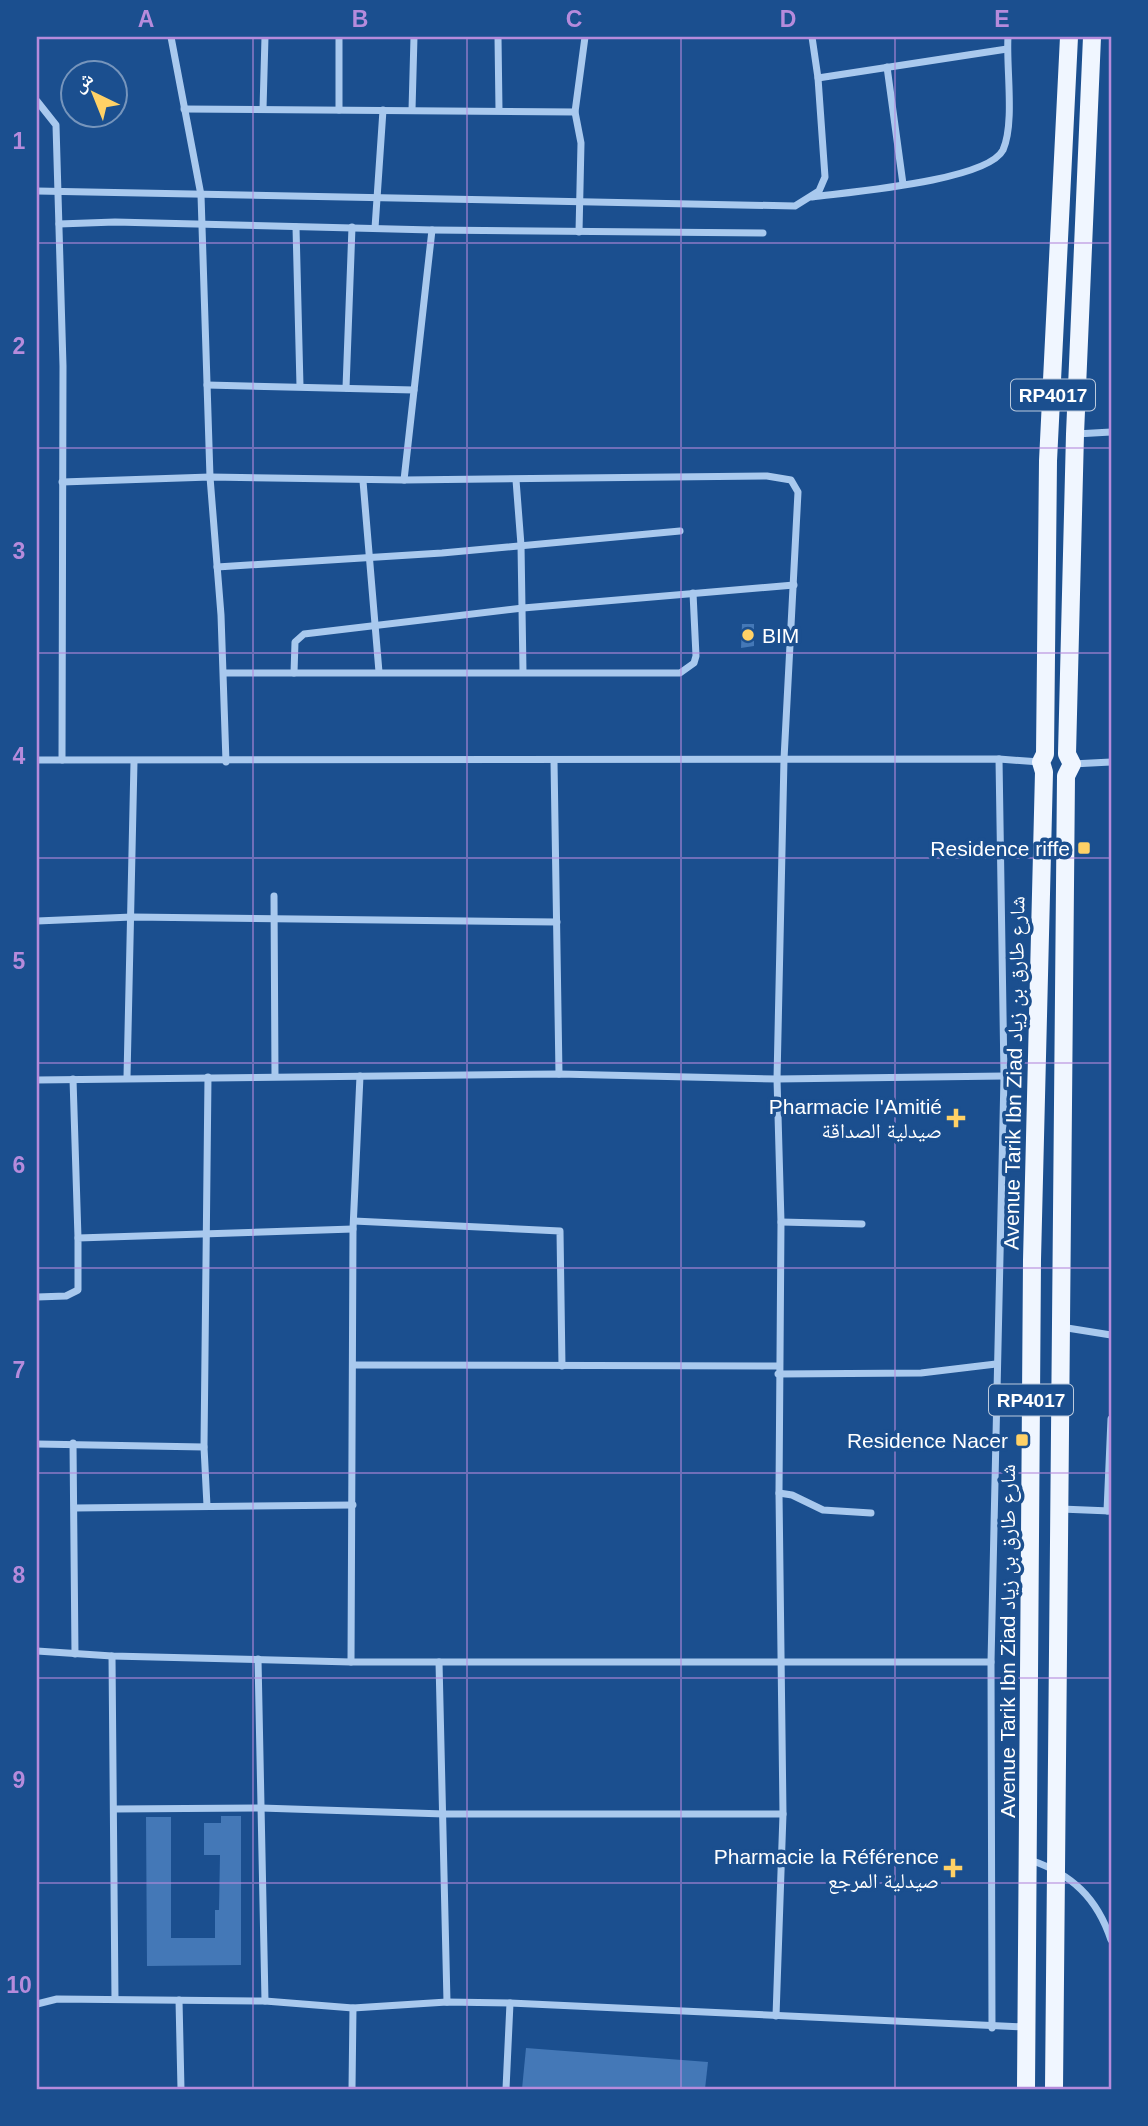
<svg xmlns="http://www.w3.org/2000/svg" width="1148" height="2126" font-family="Helvetica,'Noto Naskh Arabic',sans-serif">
  <rect width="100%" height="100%" fill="#1b4f8f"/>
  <g fill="#4478b7">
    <polygon points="742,624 754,624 754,646 741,648"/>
    <polygon points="221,1816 241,1816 241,1965 147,1966 146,1817 171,1817 171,1938 215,1938 215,1910 219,1910 220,1855 204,1855 204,1823 221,1823"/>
    <polygon points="526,2048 708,2062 705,2089 522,2089"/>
  </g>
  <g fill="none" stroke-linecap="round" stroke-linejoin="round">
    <g stroke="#a9c9ee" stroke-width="7">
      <polyline points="171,37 201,195 210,477 221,615 226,762"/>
      <polyline points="498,37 499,110"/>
      <polyline points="887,67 903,184"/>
      <polyline points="818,78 1007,49"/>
      <polyline points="37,101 56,125 63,366 62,760"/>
      <polyline points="184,109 575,112"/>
      <polyline points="263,109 265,37"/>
      <polyline points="339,110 339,37"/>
      <polyline points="412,110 414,37"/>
      <polyline points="37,191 795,206 819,191 825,177 818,78 812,37"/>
      <path d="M 812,197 C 849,192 987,181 1003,150 C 1015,123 1006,67 1008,37"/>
      <polyline points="59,224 115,222 432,230 763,233"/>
      <polyline points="296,227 300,386"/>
      <polyline points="375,228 383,110"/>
      <polyline points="579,232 581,143 575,112 585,37"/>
      <polyline points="207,385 414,390"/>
      <polyline points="346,388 352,227"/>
      <polyline points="1076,434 1111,432"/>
      <polyline points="404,480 767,476 791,480 798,492 784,759 777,1079 781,1222 779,1493 783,1814 776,2016"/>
      <polyline points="516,480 521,545 523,672"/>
      <polyline points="363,481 379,672"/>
      <polyline points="62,482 210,477 404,480 432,230"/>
      <polyline points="217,567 442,553 680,531"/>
      <polyline points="224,673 680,673 694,663 696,656 693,593"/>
      <polyline points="294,673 295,642 304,634 523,608 794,585"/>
      <polyline points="37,760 999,759 1040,762"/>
      <polyline points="554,761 559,1074"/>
      <polyline points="1072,764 1111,762"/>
      <polyline points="274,896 275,1076"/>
      <polyline points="37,921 132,917 557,922"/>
      <polyline points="127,1077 134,762"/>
      <polyline points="73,1079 78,1238"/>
      <polyline points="37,1080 559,1074 777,1079 1004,1076"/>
      <polyline points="354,1221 560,1231 562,1366"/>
      <polyline points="781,1222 862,1224"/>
      <polyline points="37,1297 66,1296 78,1290 78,1238 353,1229"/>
      <polyline points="1061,1327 1111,1335"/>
      <polyline points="353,1365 778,1366"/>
      <polyline points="778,1374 921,1373 996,1364"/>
      <polyline points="73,1443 75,1654"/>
      <polyline points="37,1444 204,1447"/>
      <polyline points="779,1493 792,1495 823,1510 871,1513"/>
      <polyline points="207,1506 204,1447 208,1077"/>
      <polyline points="75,1508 353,1505"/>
      <polyline points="1061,1509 1110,1511"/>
      <polyline points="1107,1511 1111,1419"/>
      <polyline points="37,1651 112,1656 351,1662 991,1662"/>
      <polyline points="112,1656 115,1999"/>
      <polyline points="258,1659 265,2001"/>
      <polyline points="351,1662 353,1229 360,1076"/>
      <polyline points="439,1662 447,2002"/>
      <polyline points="115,1809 261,1808 444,1814 783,1814"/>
      <path d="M 1030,1860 C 1072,1874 1097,1898 1111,1940"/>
      <polyline points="179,2000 181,2089"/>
      <polyline points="37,2004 57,1999 265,2001 353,2008 447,2002 510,2003 1025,2027"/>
      <polyline points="992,2028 991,1662 1004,1076 999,759"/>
      <polyline points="352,2089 353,2008"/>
      <polyline points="506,2089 510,2003"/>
    </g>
    <g stroke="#f0f6ff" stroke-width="18">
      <polyline points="1026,2089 1032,1260 1044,772 1041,762 1045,754 1048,461 1069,37"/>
      <polyline points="1054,2089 1066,776 1072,764 1067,754 1075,434 1092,37"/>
    </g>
  </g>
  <path fill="none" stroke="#b68bdc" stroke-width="2" stroke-opacity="0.55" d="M 253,37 L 253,2089M 467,37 L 467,2089M 681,37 L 681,2089M 895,37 L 895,2089M 37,243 L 1111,243M 37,448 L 1111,448M 37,653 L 1111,653M 37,858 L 1111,858M 37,1063 L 1111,1063M 37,1268 L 1111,1268M 37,1473 L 1111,1473M 37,1678 L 1111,1678M 37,1883 L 1111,1883"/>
  <g fill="#ffd166" stroke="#1b4f8f" stroke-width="2.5">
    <circle cx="748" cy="635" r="7"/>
    <rect x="1077" y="841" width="14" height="14" rx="3.5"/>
    <path d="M952.5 1107.5h7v7h7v7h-7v7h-7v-7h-7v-7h7z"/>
    <rect x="1015" y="1433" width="14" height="14" rx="3.5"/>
    <path d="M949.5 1857.5h7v7h7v7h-7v7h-7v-7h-7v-7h7z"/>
  </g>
  <g text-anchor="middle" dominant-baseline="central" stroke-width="7" stroke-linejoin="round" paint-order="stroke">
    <g fill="#1b4f8f" stroke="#bbcadd" stroke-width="2">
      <rect x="1011" y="379.5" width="84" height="31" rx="5"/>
      <rect x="989" y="1384.5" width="84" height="31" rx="5"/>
    </g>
    <g font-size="19" font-weight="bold" fill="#fff">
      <text x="1053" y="395">RP4017</text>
      <text x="1031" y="1400">RP4017</text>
    </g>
    <g font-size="21" fill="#fff" stroke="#1b4f8f" text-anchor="end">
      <text x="762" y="635" text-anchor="start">BIM</text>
      <text x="1070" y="848">Residence riffe</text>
      <text x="942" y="1106">Pharmacie l'Amitié<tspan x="942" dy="24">صيدلية الصداقة</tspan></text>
      <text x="1008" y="1440">Residence Nacer</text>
      <text x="939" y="1856">Pharmacie la Référence<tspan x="939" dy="24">صيدلية المرجع</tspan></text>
    </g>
    <g font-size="21" fill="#fff" stroke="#1b4f8f">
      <text transform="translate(1014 1073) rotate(-89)">Avenue Tarik Ibn Ziad شارع طارق بن زياد</text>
      <text transform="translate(1007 1641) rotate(-90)">Avenue Tarik Ibn Ziad شارع طارق بن زياد</text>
    </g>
  </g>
  <rect width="1148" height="2126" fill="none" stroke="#1b4f8f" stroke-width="77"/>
  <g transform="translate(94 94) rotate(317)"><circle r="33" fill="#1b4f8f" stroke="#7695bc" stroke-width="2"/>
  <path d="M0-5L12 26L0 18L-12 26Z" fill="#ffd166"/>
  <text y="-10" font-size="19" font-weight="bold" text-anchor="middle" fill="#ffffff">ش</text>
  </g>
  <rect x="38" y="38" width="1072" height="2050" fill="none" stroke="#b68bdc" stroke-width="2.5"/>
  <g font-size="23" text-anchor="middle" font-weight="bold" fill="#b68bdc">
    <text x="146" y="27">A</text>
    <text x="360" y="27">B</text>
    <text x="574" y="27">C</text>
    <text x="788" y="27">D</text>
    <text x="1002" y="27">E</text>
    <text x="19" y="149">1</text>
    <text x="19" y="354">2</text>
    <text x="19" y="559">3</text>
    <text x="19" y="764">4</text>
    <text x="19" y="969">5</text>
    <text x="19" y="1173">6</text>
    <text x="19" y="1378">7</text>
    <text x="19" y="1583">8</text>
    <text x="19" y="1788">9</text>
    <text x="19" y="1993">10</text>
  </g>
</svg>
